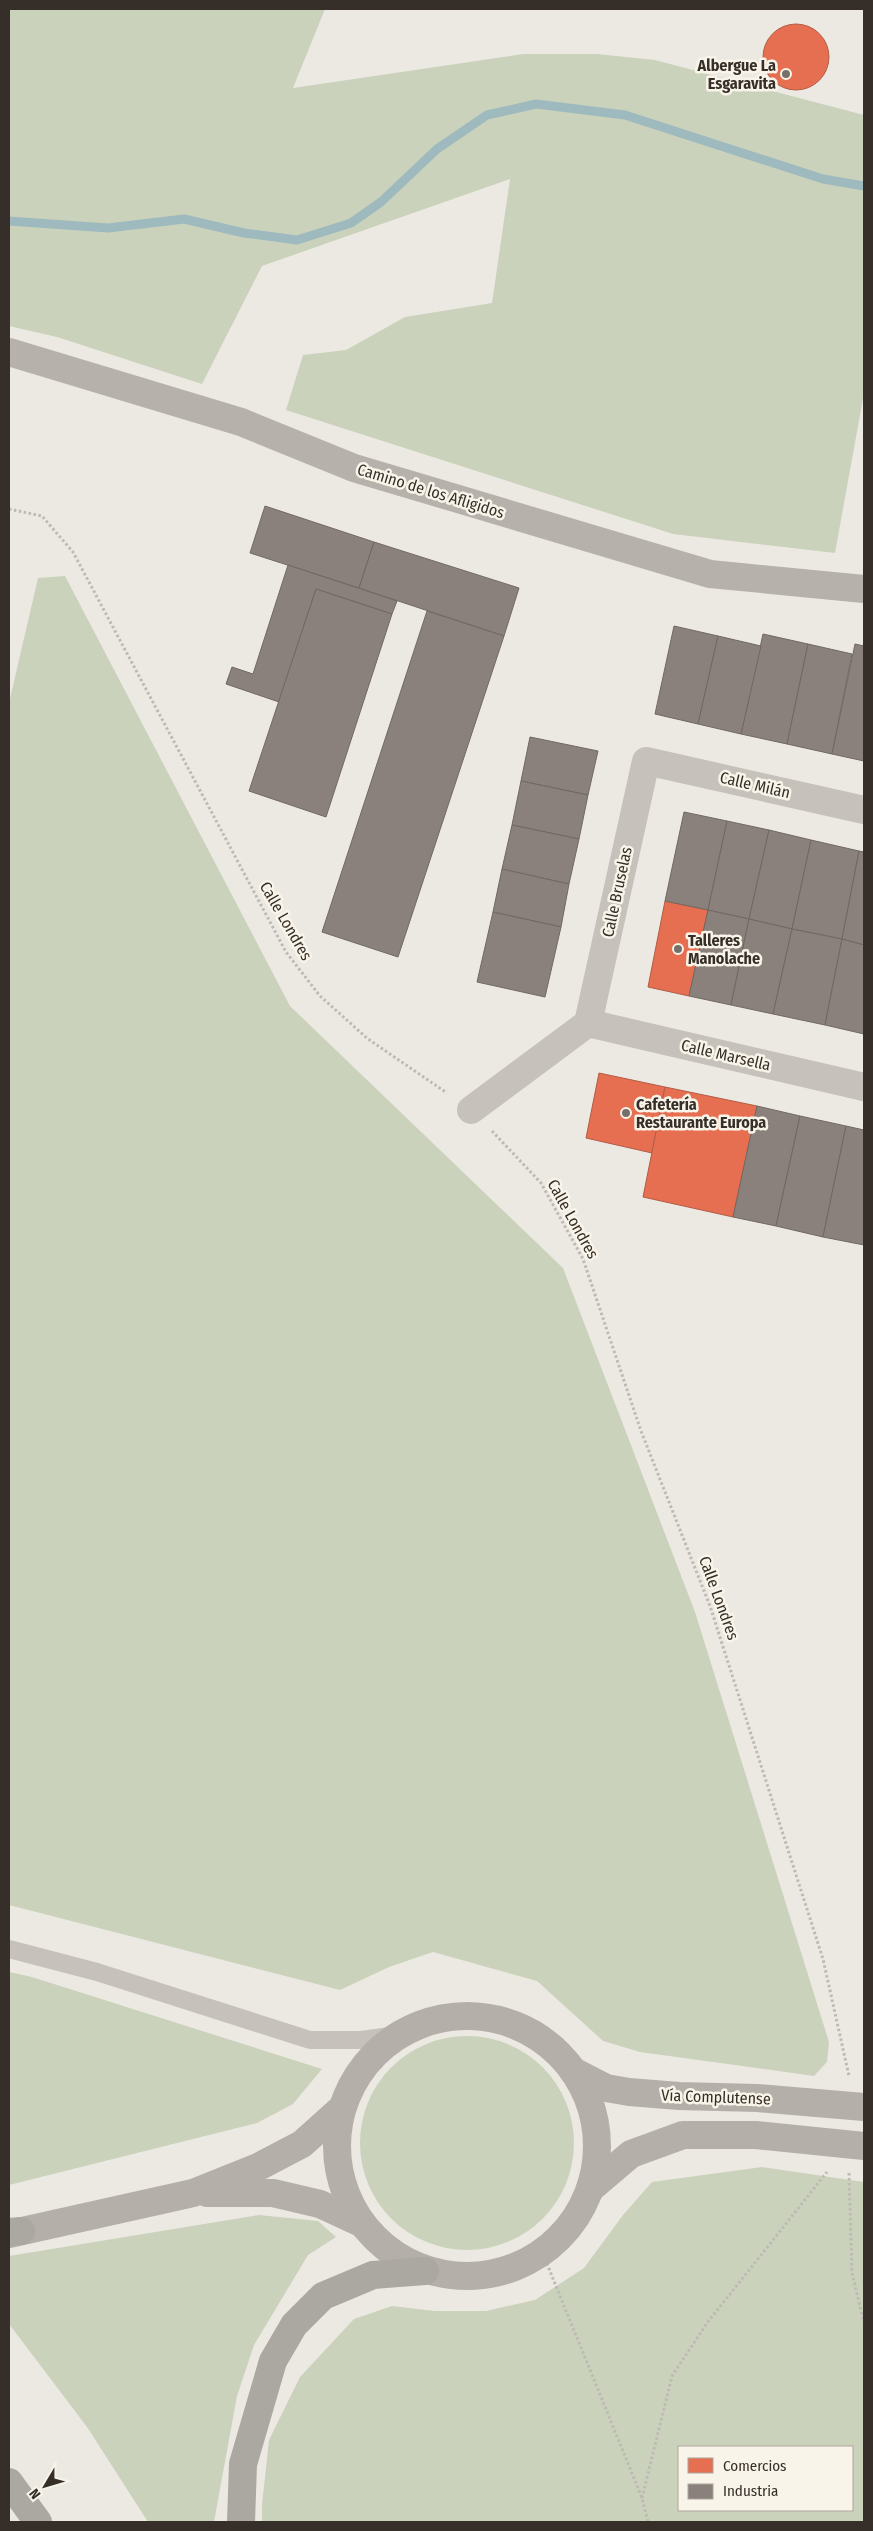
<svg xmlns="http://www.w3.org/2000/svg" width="873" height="2531" font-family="'Fira Sans Condensed',sans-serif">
  <rect width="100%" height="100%" fill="#ece9e2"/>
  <g fill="#cbd2bc" fill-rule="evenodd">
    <polygon points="9,9 325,9 293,88 523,54 597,54 655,60 864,115 864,393 835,553 673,534 286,410 303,355 346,350 405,317 492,303 510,179 262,266 202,384 57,337 9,326"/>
    <polygon points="65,576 290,1006 563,1268 695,1612 829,2042 827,2062 814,2076 640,2052 603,2041 537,1981 433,1952 389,1967 340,1990 9,1905 9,703 38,578"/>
    <polygon points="9,1972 32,1977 322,2069 293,2104 257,2123 9,2185"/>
    <circle cx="467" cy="2143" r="107"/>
    <path d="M 762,2167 L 864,2182 L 864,2522 L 262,2522 L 262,2505 L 269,2440 L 300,2377 L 354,2319 L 392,2306 L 435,2311 L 486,2311 L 535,2300 L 584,2268 L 623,2215 L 652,2182 ZM 852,2447 L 852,2510 L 679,2510 L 679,2447 Z"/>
    <polygon points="259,2215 318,2221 336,2237 308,2255 254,2345 237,2396 214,2522 148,2522 87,2427 9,2324 9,2256"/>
  </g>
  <g fill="#e76f51" stroke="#b25c45">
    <circle cx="796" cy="57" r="33"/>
    <polygon points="665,901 708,910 689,996 648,987"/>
    <polygon points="599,1073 665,1087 652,1153 586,1138"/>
    <polygon points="665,1087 757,1106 733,1217 643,1197"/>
  </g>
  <g fill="#8a817c" stroke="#716863">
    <polygon points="265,506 374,542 359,588 250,553"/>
    <polygon points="374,542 519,588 504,636 359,588"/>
    <polygon points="288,565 397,601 392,614 316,589 279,702 226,684 232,667 253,674"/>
    <polygon points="316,589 392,614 326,817 249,791"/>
    <polygon points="427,611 504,636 398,957 322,932"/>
    <polygon points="674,626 718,636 698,724 655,714"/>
    <polygon points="763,634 808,644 787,744 741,734"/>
    <polygon points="718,636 761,646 741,734 698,724"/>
    <polygon points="808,644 852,654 832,754 787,744"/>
    <polygon points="855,644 864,646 864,761 832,754"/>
    <polygon points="530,737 598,751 588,795 521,781"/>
    <polygon points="521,781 588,795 579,839 512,825"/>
    <polygon points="684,812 727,821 708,910 665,901"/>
    <polygon points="727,821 769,830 749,919 708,910"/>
    <polygon points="512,825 579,839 569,884 502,869"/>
    <polygon points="769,830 811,840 792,929 749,919"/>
    <polygon points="811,840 859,851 842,939 792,929"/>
    <polygon points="859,851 864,852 864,945 842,939"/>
    <polygon points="502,869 569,884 561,927 493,912"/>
    <polygon points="708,910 749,919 731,1005 689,996"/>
    <polygon points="493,912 561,927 545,997 477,982"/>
    <polygon points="749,919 792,929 773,1014 731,1005"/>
    <polygon points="792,929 842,939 825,1025 773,1014"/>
    <polygon points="842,939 864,945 864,1034 825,1025"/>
    <polygon points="757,1106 800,1116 776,1226 733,1217"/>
    <polygon points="800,1116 846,1126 823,1237 776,1226"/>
    <polygon points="846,1126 864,1130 864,1245 823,1237"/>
  </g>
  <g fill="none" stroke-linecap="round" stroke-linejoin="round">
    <polyline stroke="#9ebabe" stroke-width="9" points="9,221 108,228 184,219 244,233 297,240 351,223 381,202 437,149 487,115 536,104 625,115 823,179 864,186"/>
    <g stroke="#beb9b3" stroke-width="3" stroke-dasharray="2.5 2.5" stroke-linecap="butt">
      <polyline points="9,509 42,516 73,552 286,952 320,996 368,1039 447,1093"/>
      <polyline points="492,1131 541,1183 583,1259 641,1431 710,1606 823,1959 849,2076"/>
      <polyline points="849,2173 852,2273 864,2323"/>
      <polyline points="543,2254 642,2498 648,2522"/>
      <polyline points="642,2498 672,2376 707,2323 827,2172"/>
    </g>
    <polyline stroke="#c6c1ba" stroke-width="18" points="9,1949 97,1972 310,2040 361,2040 398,2035"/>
    <g stroke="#c6c1ba" stroke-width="28">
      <polyline points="588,1023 646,761 864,810"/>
      <polyline points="588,1023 864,1087"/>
      <polyline points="471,1110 588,1023"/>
    </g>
    <polyline stroke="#b6b1ab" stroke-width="28" points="9,352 241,422 354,468 710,574 864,589"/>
    <g stroke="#b5afa9" stroke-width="28">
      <circle cx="467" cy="2146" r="130"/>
      <polyline points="573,2071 606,2088 629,2092 679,2096 757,2098 864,2107"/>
      <polyline points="591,2188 631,2154 683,2135 756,2135 864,2146"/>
      <polyline points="207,2193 273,2193 320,2204 361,2223"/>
      <polyline points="9,2234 193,2193 258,2167 302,2144 341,2109"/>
    </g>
    <g stroke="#aba7a1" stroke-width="28">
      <polyline points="9,2232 21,2231"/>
      <polyline points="9,2482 38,2522"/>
      <polyline points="241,2522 243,2464 273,2361 294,2325 323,2296 373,2275 425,2271"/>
    </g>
  </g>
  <g fill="#76706a" stroke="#f9f4e9" stroke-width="2">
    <circle cx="786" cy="74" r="5"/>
    <circle cx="678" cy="949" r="5"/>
    <circle cx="626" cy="1113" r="5"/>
  </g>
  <g text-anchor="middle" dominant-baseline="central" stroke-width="5" stroke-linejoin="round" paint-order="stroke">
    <g font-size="16" font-weight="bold" fill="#362f29" stroke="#f9f4e9" text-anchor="start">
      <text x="776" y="65" text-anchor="end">Albergue La<tspan x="776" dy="18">Esgaravita</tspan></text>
      <text x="688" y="940">Talleres<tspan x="688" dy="18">Manolache</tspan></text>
      <text x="636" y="1104">Cafetería<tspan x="636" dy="18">Restaurante Europa</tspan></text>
    </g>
    <g font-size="16" fill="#362f29" stroke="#f9f4e9">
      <text transform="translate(431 491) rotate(17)">Camino de los Afligidos</text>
      <text transform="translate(755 785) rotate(13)">Calle Milán</text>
      <text transform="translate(617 892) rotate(-78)">Calle Bruselas</text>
      <text transform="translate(286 921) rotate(60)">Calle Londres</text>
      <text transform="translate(726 1055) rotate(13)">Calle Marsella</text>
      <text transform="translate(573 1219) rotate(61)">Calle Londres</text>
      <text transform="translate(719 1598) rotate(70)">Calle Londres</text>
      <text transform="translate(716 2097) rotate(2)">Vía Complutense</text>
    </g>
  </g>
  <rect width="873" height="2531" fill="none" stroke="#362f29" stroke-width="20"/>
  <rect x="678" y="2446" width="175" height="65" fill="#f9f4e9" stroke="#aba59c"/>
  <rect x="688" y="2458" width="25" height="15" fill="#e76f51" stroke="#aba59c"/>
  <text x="723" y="2471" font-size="15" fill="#362f29">Comercios</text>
  <rect x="688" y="2484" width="25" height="15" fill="#8a817c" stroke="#aba59c"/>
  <text x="723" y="2496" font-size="15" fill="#362f29">Industria</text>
  <g transform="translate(45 2486) rotate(232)" stroke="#f9f4e9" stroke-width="4" paint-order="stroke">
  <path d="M0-4L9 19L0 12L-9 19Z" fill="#362f29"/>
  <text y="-8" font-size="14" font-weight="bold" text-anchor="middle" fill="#362f29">N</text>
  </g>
</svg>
